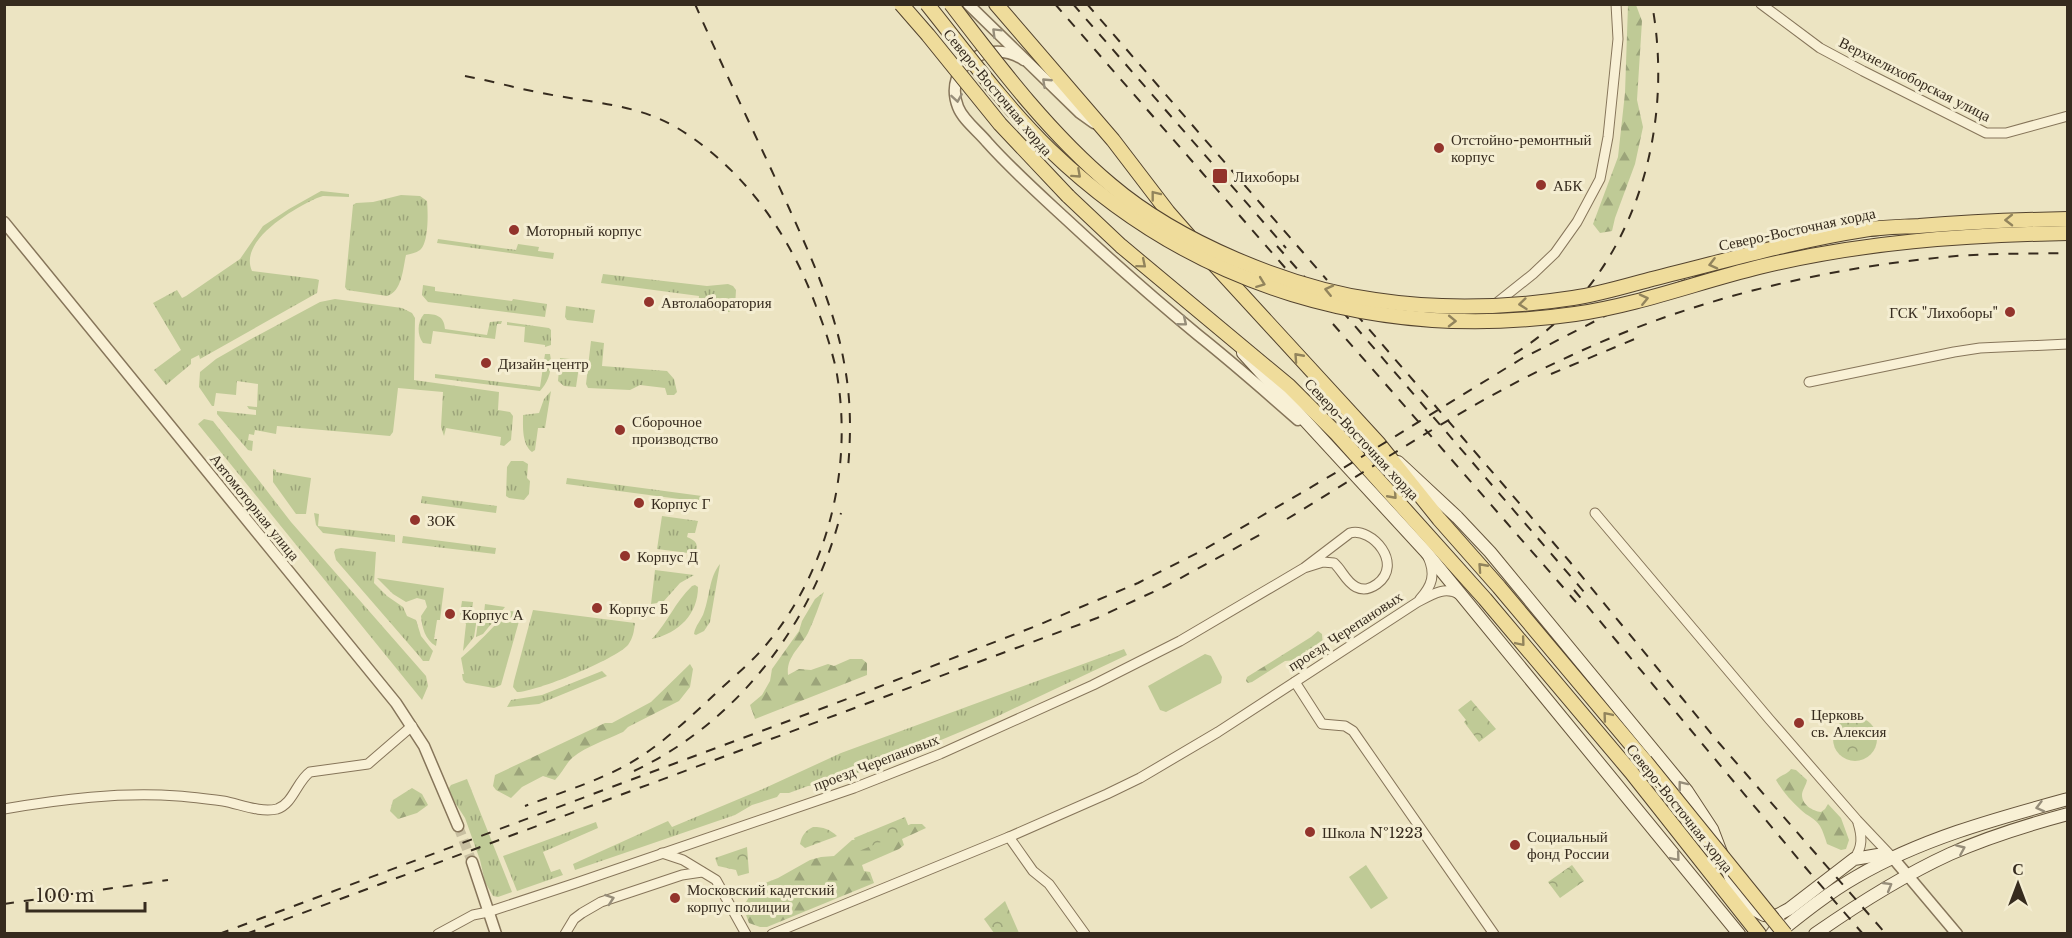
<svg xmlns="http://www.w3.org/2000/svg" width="2072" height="938" font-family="'Libre Baskerville',serif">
  <defs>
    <pattern id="grass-tufts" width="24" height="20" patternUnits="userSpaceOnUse" patternTransform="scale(1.5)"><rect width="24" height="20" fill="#bfca96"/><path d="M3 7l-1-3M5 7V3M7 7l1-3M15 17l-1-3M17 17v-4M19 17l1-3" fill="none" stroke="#9ca47a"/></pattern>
    <pattern id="forest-firs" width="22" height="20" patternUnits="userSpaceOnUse" patternTransform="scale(1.5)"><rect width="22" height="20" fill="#bfca96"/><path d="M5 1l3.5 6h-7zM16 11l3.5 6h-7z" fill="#9ca47a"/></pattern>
    <pattern id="park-crowns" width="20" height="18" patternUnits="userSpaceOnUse" patternTransform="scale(1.5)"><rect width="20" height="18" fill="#bfca96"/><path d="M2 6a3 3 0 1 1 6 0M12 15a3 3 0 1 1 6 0" fill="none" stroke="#9ca47a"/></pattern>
  </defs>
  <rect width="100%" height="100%" fill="#ece4c2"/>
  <g fill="url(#grass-tufts)">
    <path d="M 321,191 L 349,194 L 349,197 L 323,196 L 317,198 C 295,208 238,240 252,271 L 316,279 L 319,280 L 317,293 L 200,359 L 199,355 L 191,359 L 191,364 L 166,385 L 154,370 L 181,350 L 153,303 L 177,290 L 182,298 L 186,296 L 240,259 L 263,226 L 289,209 Z"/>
    <path d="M 401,195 L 420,196 L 427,201 C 428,212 429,243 420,250 C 416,253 410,254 406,255 C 403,268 402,292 387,296 L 347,290 L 345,287 L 353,205 L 356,203 L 373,202 Z"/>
    <polygon points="438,239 516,250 518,244 539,247 538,251 554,253 553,259 437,243"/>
    <polygon points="603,274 707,286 728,284 733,286 736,290 735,307 729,312 698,308 699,296 601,283"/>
    <polygon points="423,285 435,287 435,291 512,301 513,299 547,304 545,317 428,302 422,295"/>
    <polygon points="335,299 402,308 412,313 415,318 414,380 499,392 498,410 510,412 513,416 511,440 504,446 500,445 501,437 446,428 444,436 441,427 443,392 398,388 393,432 390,436 277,426 276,434 255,430 254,435 249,434 248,440 253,441 252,451 248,450 217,414 217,411 256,415 256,410 249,409 247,406 257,407 258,384 237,381 236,395 216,393 214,406 212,406 199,387 200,372 216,359 251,339 320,302"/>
    <polygon points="566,306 595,310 593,323 567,320 565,317"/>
    <path d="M 424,314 C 437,314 444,316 445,329 L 487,335 L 490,322 L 502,321 L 501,324 L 497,324 L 495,339 L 433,331 L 431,344 L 423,343 C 417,335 417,322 424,314 Z"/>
    <polygon points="507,322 549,328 551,330 551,345 545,347 545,345 524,342 525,327 507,325"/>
    <polygon points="591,341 604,343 602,366 667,371 674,379 677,392 674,395 667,395 665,388 640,385 630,390 588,388 586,384"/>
    <path d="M 545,354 L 550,354 C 553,367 549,382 540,391 L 435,378 L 435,374 L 540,387 Z"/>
    <polygon points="560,358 580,360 576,387 564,386 558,381"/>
    <path d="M 551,391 L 545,428 L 538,428 L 535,450 L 532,452 C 522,444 523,428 523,415 L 539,413 L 544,399 Z"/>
    <polygon points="204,419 213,421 291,522 426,676 428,686 422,700 198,424"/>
    <polygon points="511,461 523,461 528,464 527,478 530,481 529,494 524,500 509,498 506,496 507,467"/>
    <polygon points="273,469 276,470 276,472 311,478 306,514 296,514 273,482"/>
    <polygon points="567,478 702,496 702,502 566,484"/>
    <polygon points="422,496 497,506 496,513 421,503"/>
    <polygon points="314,513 319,514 318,526 395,535 395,542 323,533 316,525"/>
    <path d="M 662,516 L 698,521 L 695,533 L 688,533 L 687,537 C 697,541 698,544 696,554 L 657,549 Z"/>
    <polygon points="403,536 496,548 495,554 402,543"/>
    <polygon points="341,548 376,552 374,583 387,596 403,607 407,616 416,620 421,636 433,651 429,661 423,661 420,657 336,560 334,552 336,549"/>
    <path d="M 720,564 L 710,622 L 704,631 L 696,635 L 694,634 C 695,626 702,619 704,612 C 710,596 709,577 720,564 Z"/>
    <polygon points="655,570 694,575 680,583 663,602 651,604"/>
    <path d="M 377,578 L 444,588 L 440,620 L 437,620 L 434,639 L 437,639 L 436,646 C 425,640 422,627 421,616 L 427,607 L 425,600 L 417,598 L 406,602 L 393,594 Z"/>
    <path d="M 695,585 L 698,587 C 698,614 679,633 652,639 C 668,622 675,602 692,586 Z"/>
    <polygon points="462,601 473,602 472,611 478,612 474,637 463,651 466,624 460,614"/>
    <polygon points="485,604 505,607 483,634 476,637 479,613 484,613"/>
    <path d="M 533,610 L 635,623 C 634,631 633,638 628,645 C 616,659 536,692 517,692 L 513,687 L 514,681 Z"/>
    <path d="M 512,611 L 521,614 L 501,685 L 494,688 L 466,683 L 463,680 L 462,674 L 464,674 L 461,658 C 478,643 492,629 507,612 Z"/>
    <polygon points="1124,649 1127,655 996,717 917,750 829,784 808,786 789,793 780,793 777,797 752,805 735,815 575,870 573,864 668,821 672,827 765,788 841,753"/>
    <polygon points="602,671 607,676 539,704 507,707 511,700 542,695"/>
    <polygon points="467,779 512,892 498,897 493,896 485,882 480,860 465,818 450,795 449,788 451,785"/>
    <polygon points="596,822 598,828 543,852 551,872 560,869 563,875 517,891 503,856"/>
  </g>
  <g fill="url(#forest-firs)">
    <polygon points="1628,5 1636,5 1642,21 1637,100 1643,127 1635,164 1615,218 1612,231 1600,233 1593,224 1618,157 1625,93"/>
    <path d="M 824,592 C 819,606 814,620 808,633 C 800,648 786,657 788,675 L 799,669 L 811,670 L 828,664 L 834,666 L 850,659 L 862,659 L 867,663 L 867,675 L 755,719 L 750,705 L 762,695 L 770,681 L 772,669 L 799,631 L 802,621 L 815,599 Z"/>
    <polygon points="1318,631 1322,634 1323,646 1318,657 1306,650 1303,657 1297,660 1285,661 1252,682 1248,683 1246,681 1247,677 1311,637"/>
    <path d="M 690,664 L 693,669 L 690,687 L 679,701 L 628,727 L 623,732 C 608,739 582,748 570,760 C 565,766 561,774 555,780 L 543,776 L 522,787 L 511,798 L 496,790 L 493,786 L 495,775 L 605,723 L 612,723 L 651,702 Z"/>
    <path d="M 1791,769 L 1796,770 L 1807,780 C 1806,786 1802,790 1802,795 C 1802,805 1813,811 1821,812 L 1825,809 L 1828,804 L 1841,818 L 1849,840 L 1846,849 L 1841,850 L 1827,844 C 1825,838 1823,831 1820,826 C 1815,818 1807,816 1801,810 C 1791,801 1783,792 1776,780 C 1780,775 1787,775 1791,769 Z"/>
    <polygon points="412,788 422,794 428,805 417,813 398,819 390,811 393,800"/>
    <polygon points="911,824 922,824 926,828 902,839 904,845 899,849 862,865 864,871 870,872 874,883 767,927 760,927 749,923 743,907 755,887 778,878 810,860 821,857 834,856 852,840 877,838"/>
  </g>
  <g fill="url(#park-crowns)">
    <polygon points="1471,700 1496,729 1479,742 1464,722 1466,720 1458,710"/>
    <circle cx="1855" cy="739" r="22"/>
    <polygon points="905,817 910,830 859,851 854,838"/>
    <path d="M 813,827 C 824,827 829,829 837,836 L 805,848 L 800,844 C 802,835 805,831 813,827 Z"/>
    <polygon points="747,847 749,873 738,876 736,870 718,866 715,858"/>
    <polygon points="1572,865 1584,881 1560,898 1548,882"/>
    <polygon points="1005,901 1019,933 994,933 984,919"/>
  </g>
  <g fill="#bfca96">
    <polygon points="1205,654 1211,656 1222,677 1221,683 1166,712 1160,710 1148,686"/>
    <polygon points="1366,865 1388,898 1371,909 1349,877"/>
  </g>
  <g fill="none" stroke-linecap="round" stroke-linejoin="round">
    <polyline stroke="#c8bfa1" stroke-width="10" stroke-dasharray="10 5" stroke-linecap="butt" points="458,826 472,862"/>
    <defs>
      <g id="minor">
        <polyline points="1761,4 1820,48 1863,71 1986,133 2006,133 2068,116"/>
        <polyline points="1474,321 1533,274 1555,253 1577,222 1600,179 1608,137 1618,39 1616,4"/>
        <polyline points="1809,382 1954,352 1980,348 2068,344"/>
        <polyline points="1595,513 1770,720 1857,820 1893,858"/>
        <path d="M 1420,599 C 1432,586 1436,574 1428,557"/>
        <polyline points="1295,682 1322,724 1345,726 1353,731 1494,934"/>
        <path d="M 4,809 C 62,799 119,792 178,796 C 193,797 208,799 223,801 C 240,804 260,813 277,809 C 293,804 297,781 310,772 L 368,764 L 412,726"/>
        <polyline points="1009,837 1033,871 1049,884 1085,934"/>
        <polyline points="662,853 683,860 716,880 746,934"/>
        <path d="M 1854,859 C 1863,847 1862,836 1858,823"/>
        <path d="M 438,934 L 473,915 L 488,912 L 576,883 L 854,788 L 940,754 L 1093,685 L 1180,641 L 1304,568 L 1350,533 C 1372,527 1404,564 1377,584 C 1370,589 1364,591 1356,587 C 1346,582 1342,570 1334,563 L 1323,562 L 1304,568"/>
        <polyline points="565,934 574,919 582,913 601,902 682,875 702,872"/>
        <path d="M 772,934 L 1009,837 L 1107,794 L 1140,778 L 1218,732 L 1416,603 C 1431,595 1445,585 1460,595"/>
        <polyline points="1770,934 1780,920"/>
      </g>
      <g id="tertiary">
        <polyline points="968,4 1080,113 1094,123"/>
        <path d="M 1024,60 C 990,37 942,65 958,107 C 963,120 978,131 987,142 C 1011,169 1038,193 1065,218 C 1108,258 1152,297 1198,335 C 1232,362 1265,391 1298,420"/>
        <polyline points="4,222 396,703 424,746 458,826"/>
        <polyline points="1893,858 1957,934"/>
        <polyline points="472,862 496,934"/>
      </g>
      <g id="secondary">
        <polyline points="1243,353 1426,552 1739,934"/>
        <polyline points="1398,462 1457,517 1490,552 1687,791 1712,829 1733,884 1740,896 1748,906 1764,915 1776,916 1789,909 1854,859 1878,855 1893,858"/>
        <path d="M 1777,934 C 1802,914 1828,893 1856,877 C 1921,839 1995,819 2068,799"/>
        <path d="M 1815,934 C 1858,904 1902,876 1950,854 C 1988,837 2027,825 2068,814"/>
      </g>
      <g id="primary">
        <polyline points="996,4 1113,140 1168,212 1189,236"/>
        <polyline points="1068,196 1121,246 1289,386 1337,434 1485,599 1631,772 1759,934"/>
        <polyline points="1212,262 1379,444 1439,519 1499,587 1645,761"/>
      </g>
    </defs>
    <use href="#minor" stroke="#86755a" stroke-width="11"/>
    <use href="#tertiary" stroke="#86755a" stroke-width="13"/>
    <use href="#secondary" stroke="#67563d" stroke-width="14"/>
    <use href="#primary" stroke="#53432e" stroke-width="16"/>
    <use href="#minor" stroke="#f8f0d5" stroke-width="9"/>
    <use href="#tertiary" stroke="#f8f0d5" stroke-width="10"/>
    <use href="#secondary" stroke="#f8f0d5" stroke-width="12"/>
    <use href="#primary" stroke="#efdc9b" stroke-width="14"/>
    <g stroke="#362b1e" stroke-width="2" stroke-dasharray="10 10" stroke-linecap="butt">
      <path d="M 695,4 C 725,73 758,140 789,208 C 812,259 836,312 845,368 C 851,401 851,435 848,468"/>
      <polyline points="1055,4 1308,294"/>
      <polyline points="1073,4 1286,248"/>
      <polyline points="1087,4 1327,280"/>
      <path d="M 465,76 C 492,81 519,89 547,94 C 593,103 638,104 679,129 C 744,169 790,235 816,306 C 824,326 831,347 836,369 C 854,465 829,570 766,645 C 751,663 731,679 714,695 C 686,721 657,749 623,767 C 592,783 557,794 525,806"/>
      <polyline points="1277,246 1315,289"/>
      <polyline points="1343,299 1570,562 1719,743 1886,934"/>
      <polyline points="1342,311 1585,593"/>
      <polyline points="1333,324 1576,602"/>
      <path d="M 1514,354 C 1631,282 1676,135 1652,4"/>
      <polyline points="1551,374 1637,338"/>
      <path d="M 1287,519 C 1380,463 1471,401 1570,356 C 1687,301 1817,269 1945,257 C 1986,253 2027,254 2068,253"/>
      <polyline points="1574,590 1805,867 1863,934"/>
      <path d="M 634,771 C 738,722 813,623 841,513"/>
      <polyline points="4,904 168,880"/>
      <polyline points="219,934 855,696 1036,626 1138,583 1205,549 1337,472 1521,359 1644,296 1691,278 1750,260 1815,244 1859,237 1909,232 1966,230 2068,232"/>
      <polyline points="246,934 1097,618 1166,586 1265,532"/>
    </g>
    <defs>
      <g id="primary-bridge">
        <polyline points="901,4 928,35 1000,124 1068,196"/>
        <path d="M 927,4 C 967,54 1005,106 1050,150 C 1193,288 1379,342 1575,314 C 1638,305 1698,282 1759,267 C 1861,242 1964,235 2068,233"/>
        <path d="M 951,4 C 1000,68 1049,133 1111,185 C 1178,242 1289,288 1375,300 C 1441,310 1508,308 1573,298 C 1600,294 1626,286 1652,279 C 1722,262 1792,241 1863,230 C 1881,227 1900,227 1919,226 C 1968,222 2018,220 2068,219"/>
        <polyline points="1645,761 1785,934"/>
      </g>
    </defs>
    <use href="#primary-bridge" stroke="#53432e" stroke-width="16" stroke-linecap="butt"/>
    <use href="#primary-bridge" stroke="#efdc9b" stroke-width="14"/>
  </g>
  <defs><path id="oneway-chevron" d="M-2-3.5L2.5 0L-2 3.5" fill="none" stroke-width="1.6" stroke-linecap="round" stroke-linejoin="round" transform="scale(1.5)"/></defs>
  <g stroke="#978e7a">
    <use href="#oneway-chevron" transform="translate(996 32) rotate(-135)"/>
    <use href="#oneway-chevron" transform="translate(1046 82) rotate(-137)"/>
    <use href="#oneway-chevron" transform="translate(957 98) rotate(81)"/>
    <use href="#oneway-chevron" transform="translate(1183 322) rotate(39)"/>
    <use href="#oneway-chevron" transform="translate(1682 785) rotate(-128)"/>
    <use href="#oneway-chevron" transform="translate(2040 807) rotate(165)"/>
    <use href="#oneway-chevron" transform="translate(1961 849) rotate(-23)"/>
    <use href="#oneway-chevron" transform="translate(1676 857) rotate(50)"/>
    <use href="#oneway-chevron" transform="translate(1888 886) rotate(-30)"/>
    <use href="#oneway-chevron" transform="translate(610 899) rotate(-19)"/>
  </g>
  <g stroke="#92845c">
    <use href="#oneway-chevron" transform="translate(1077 174) rotate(42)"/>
    <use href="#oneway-chevron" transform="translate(1155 195) rotate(-128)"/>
    <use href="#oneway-chevron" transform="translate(2009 220) rotate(179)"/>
    <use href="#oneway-chevron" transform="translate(1142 264) rotate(40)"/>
    <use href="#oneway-chevron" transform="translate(1713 264) rotate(166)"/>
    <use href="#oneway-chevron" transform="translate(1261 283) rotate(21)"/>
    <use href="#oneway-chevron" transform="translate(1329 290) rotate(-167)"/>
    <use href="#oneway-chevron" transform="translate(1644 299) rotate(-13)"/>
    <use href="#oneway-chevron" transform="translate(1523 304) rotate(174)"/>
    <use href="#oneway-chevron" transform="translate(1452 321) rotate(1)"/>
    <use href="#oneway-chevron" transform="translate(1298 357) rotate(-132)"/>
    <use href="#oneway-chevron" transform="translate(1393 495) rotate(48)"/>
    <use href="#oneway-chevron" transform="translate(1482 567) rotate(-132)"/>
    <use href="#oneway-chevron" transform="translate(1521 642) rotate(50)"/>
    <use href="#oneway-chevron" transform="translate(1607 716) rotate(-130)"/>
  </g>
  <g fill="#93342c" stroke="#f4edd1" stroke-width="2">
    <circle cx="1439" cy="148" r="6"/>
    <rect x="1212" y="168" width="16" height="16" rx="3"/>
    <circle cx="1541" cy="185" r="6"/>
    <circle cx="514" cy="230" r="6"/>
    <circle cx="649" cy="302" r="6"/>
    <circle cx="2010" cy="312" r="6"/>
    <circle cx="486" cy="363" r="6"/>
    <circle cx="620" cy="430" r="6"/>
    <circle cx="639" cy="503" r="6"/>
    <circle cx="415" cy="520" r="6"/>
    <circle cx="625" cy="556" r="6"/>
    <circle cx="597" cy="608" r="6"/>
    <circle cx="450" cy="614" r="6"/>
    <circle cx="1799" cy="723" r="6"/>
    <circle cx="1310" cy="832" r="6"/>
    <circle cx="1515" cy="845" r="6"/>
    <circle cx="675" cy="898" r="6"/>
  </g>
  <g text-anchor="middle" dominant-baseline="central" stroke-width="6" stroke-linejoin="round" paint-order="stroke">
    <g font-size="15" fill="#362b1e" stroke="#f4edd1">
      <text transform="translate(1915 79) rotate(27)">Верхнелихоборская улица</text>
      <text transform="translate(998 92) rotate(50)">Северо-Восточная хорда</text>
      <text transform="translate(1797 229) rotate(-12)">Северо-Восточная хорда</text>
      <text transform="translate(1362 439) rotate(47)">Северо-Восточная хорда</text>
      <text transform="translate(255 507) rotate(51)">Автомоторная улица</text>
      <text transform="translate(1345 631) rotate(-33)">проезд Черепановых</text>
      <text transform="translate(876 762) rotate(-21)">проезд Черепановых</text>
      <text transform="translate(1680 808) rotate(51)">Северо-Восточная хорда</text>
    </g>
    <g font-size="15" fill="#362b1e" stroke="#f4edd1" text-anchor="start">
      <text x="1451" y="139">Отстойно-ремонтный<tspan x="1451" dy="17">корпус</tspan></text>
      <text x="1234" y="176">Лихоборы</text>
      <text x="1553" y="185">АБК</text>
      <text x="526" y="230">Моторный корпус</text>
      <text x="661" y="302">Автолаборатория</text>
      <text x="1998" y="312" text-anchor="end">ГСК "Лихоборы"</text>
      <text x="498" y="363">Дизайн-центр</text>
      <text x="632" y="421">Сборочное<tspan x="632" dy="17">производство</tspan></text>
      <text x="651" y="503">Корпус Г</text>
      <text x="427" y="520">ЗОК</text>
      <text x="637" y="556">Корпус Д</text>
      <text x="609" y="608">Корпус Б</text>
      <text x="462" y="614">Корпус А</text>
      <text x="1811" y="714">Церковь<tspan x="1811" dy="17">св. Алексия</tspan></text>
      <text x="1322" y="832">Школа №1223</text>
      <text x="1527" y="836">Социальный<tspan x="1527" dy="17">фонд России</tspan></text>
      <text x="687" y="889">Московский кадетский<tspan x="687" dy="17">корпус полиции</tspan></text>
    </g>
  </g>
  <rect width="2072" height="938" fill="none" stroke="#362b1e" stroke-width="12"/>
  <g transform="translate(2018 884)" stroke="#f4edd1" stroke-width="4.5" paint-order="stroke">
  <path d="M0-4.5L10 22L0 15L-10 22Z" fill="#362b1e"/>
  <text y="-9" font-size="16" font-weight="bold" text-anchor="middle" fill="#362b1e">С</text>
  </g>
  <path d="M27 902v9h118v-9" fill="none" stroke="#362b1e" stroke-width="3"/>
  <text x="36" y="902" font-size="18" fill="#362b1e" stroke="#f4edd1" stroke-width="4.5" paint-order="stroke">100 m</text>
</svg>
